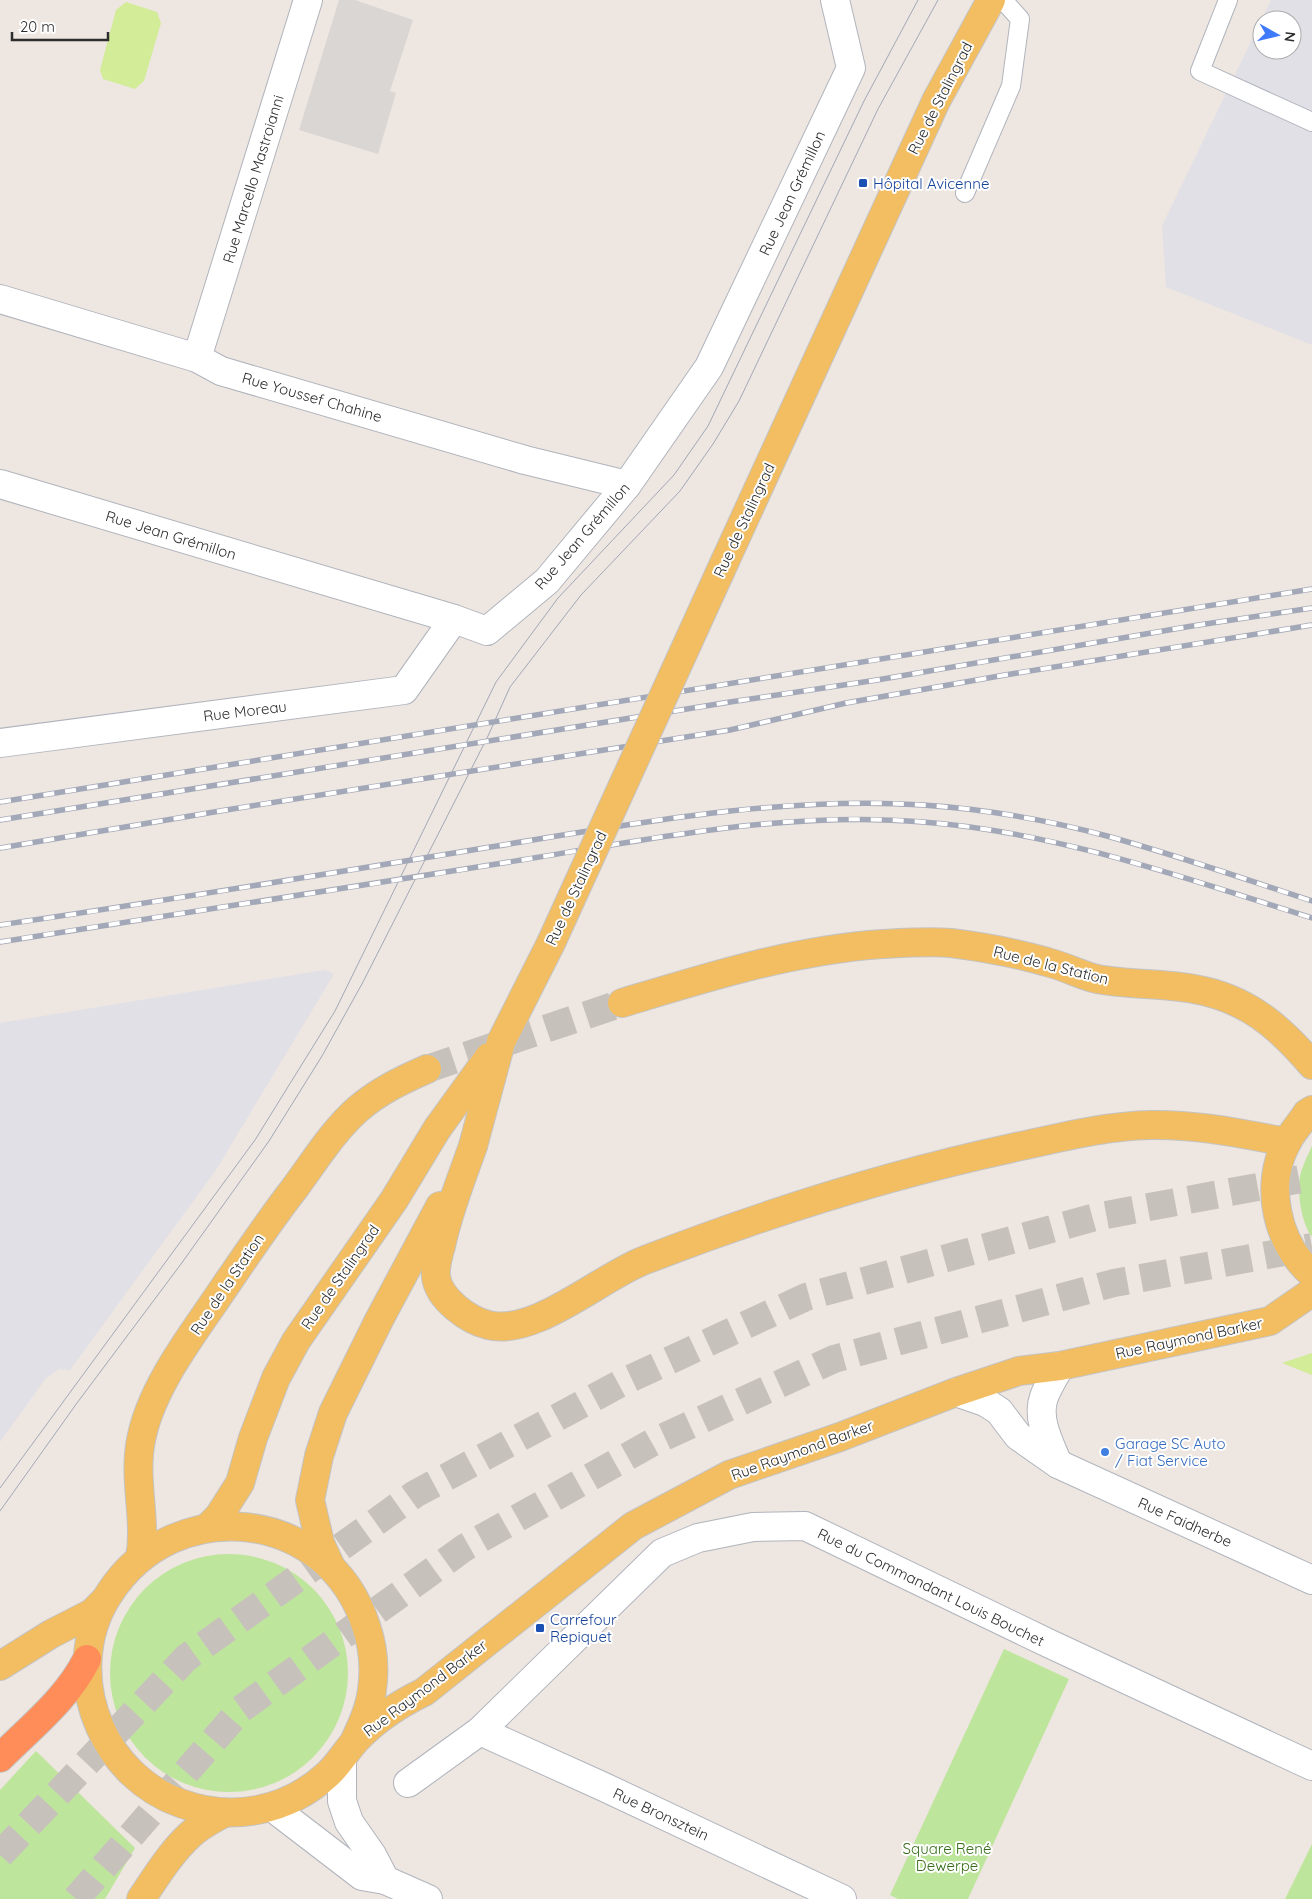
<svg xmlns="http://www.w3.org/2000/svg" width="1312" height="1899" font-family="Quicksand,sans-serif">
  <rect width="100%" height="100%" fill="#eee6e0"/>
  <g fill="#e1e0e7" fill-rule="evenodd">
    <path d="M 1271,0 L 1312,0 L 1312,345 L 1166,287 L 1162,226 ZM 1262,20 L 1292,20 L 1292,50 L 1262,50 Z"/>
    <polygon points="325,970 334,974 216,1170 70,1370 59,1369 46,1378 0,1442 0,1023"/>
  </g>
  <g fill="#bee59c">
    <path d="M 1312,1146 L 1312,1237 C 1301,1223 1296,1189 1301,1172 C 1304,1163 1308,1154 1312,1146 Z"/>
    <circle cx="229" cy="1673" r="119"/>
    <polygon points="1004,1649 1069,1679 968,1899 898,1899 890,1895"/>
    <polygon points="36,1751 135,1848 105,1899 0,1899 0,1790"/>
    <polygon points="1312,1844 1312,1899 1285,1899"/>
  </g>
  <g fill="#d3ec98">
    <polygon points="126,2 157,12 161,23 144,81 135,89 103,79 100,70 116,10"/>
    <polygon points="1312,1353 1312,1375 1282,1363"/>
  </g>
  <polygon fill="#dad6d3" points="339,0 355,0 413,20 390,91 396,93 378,154 299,130"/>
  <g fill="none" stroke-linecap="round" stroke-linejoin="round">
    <polyline stroke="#c7c1bc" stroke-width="28" stroke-dasharray="28 14" stroke-linecap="butt" points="427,1069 622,1003"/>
    <g stroke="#c7c1bc" stroke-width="28" stroke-dasharray="28 14" stroke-linecap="butt">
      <polyline points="0,1855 186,1658 415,1494 623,1382 806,1297 1095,1217 1312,1177"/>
      <polyline points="76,1899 241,1709 464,1548 655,1441 834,1359 1114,1283 1312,1247"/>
    </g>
    <defs>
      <g id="lane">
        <polyline points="1228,0 1200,71 1312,122"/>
        <polyline points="965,193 1011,86 1020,19 1003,0"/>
      </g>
      <g id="street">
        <polyline points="0,299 197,358 221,371 525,460 627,485"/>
        <polyline points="197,358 308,0"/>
        <polyline points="0,484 454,619 487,631 547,581 627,485 709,367 851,68 835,0"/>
        <polyline points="0,743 404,690 454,619"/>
        <polyline points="480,1731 604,1787 842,1899"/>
        <polyline points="408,1783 480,1731 662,1553 698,1538 753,1527 805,1526 1048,1643 1312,1766"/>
      </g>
      <g id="secondary">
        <polyline points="956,1392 985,1402 999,1411 1018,1436 1058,1464 1312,1580"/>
        <path d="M 1058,1464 C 1050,1444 1036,1419 1044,1397 C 1048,1386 1055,1376 1060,1366"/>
        <polyline points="342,1759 342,1801 349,1822 372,1855 385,1880"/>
        <polyline points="272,1807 362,1876 385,1880 428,1899"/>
      </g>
      <g id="primary">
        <polyline points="726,559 936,101 991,0"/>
        <path d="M 622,1003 C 708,977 793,950 883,944 C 905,943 928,941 951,943 C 983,947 1016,953 1047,962 C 1064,966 1080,975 1097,979 C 1129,985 1162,983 1194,989 C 1246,998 1279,1026 1312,1065"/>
        <polyline points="501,1042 551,943"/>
        <path d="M 1312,1110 L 1307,1113 C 1301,1123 1292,1132 1287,1142 C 1264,1184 1276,1243 1312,1274"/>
        <path d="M 473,1146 C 461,1180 448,1212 441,1246 C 438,1256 435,1267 436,1277 C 439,1299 468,1320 488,1325 C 535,1337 602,1276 645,1260 C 764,1214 887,1175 1012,1148 C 1058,1138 1104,1126 1151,1125 C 1197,1124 1242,1134 1287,1142"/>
        <polyline points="208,1527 219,1516 240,1483 253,1438 276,1378 296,1341 394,1200 437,1129"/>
        <path d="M 140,1558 C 147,1519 133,1480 141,1440 C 150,1391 187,1342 215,1301 C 241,1263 266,1225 294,1189 C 314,1162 333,1131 358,1109 C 379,1091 402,1080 427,1069"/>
        <polyline points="331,1567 320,1543 310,1500 319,1456 333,1413 379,1320 440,1206"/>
        <polyline points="0,1666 51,1634 92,1613 104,1601"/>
        <path d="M 354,1742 C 362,1725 370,1708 372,1690 C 375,1669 373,1646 366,1626 C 329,1509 175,1491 109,1594 C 83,1633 81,1685 100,1727 C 115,1762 144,1790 180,1803 C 231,1822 287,1812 328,1774 C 339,1764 346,1751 356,1740 C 376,1719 399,1704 424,1692 L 633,1526 L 729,1475 L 840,1437 L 956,1392 L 1019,1371 L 1060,1366 L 1270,1321 L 1312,1292"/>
        <path d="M 141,1899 C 156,1877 171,1852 191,1834 C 201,1825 213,1819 224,1813"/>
      </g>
      <path id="highway" d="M 0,1758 C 31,1727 68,1698 87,1659"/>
    </defs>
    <use href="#lane" stroke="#b0b4bd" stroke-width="20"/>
    <use href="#street" stroke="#b0b4bd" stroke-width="30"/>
    <use href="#secondary" stroke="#b0b4bd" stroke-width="30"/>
    <use href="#primary" stroke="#c4c4c4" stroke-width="30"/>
    <use href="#highway" stroke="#c4c4c4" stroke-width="30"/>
    <use href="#lane" stroke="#fff" stroke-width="18"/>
    <use href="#street" stroke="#fff" stroke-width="28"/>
    <use href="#secondary" stroke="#fff" stroke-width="28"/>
    <use href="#primary" stroke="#f2be61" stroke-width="28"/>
    <use href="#highway" stroke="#ff8d5a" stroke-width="28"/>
    <g stroke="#a2a8b7" stroke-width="1">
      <polyline points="0,1488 255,1140 335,1011 496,682 558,598 674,475 708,426 864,101 918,0"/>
      <polyline points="0,1511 77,1403 181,1264 269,1141 322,1056 363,982 488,736 510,687 581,595 680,491 713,444 739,401 878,109 938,0"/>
    </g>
    <defs>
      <g id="rail">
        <polyline points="0,802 1312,589"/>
        <polyline points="0,820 730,702 877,680 1192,626 1312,608"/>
        <polyline points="0,848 226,810 730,730 846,703 1005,675 1312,625"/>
        <path d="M 0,925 C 166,901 331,873 497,846 C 637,823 780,796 923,805 C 984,809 1048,820 1107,836 C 1176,855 1244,879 1312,901"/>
        <path d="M 0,942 C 168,915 336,890 503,863 C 642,841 781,810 923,822 C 1057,832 1184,878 1312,918"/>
      </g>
    </defs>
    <use href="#rail" stroke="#a2a8b7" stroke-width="5.5"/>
    <use href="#rail" stroke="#fff" stroke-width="4" stroke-dasharray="11" stroke-linecap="butt"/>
    <defs>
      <g id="primary-bridge">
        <polyline points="551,943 726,559"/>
        <polyline points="437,1129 489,1057"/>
        <polyline points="473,1146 501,1042"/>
      </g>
    </defs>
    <use href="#primary-bridge" stroke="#c4c4c4" stroke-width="30" stroke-linecap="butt"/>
    <use href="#primary-bridge" stroke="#f2be61" stroke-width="28"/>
  </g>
  <g fill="#1a4fb4" stroke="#fff" stroke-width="2">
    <rect x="858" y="178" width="10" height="10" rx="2.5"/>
    <rect x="535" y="1623" width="10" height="10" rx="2.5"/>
  </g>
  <circle fill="#3f7fe0" stroke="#fff" stroke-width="2" cx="1105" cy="1452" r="5"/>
  <g text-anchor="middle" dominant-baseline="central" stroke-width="4" stroke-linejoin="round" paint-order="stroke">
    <g font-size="15" fill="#2d2d2d" stroke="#fff">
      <text transform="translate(940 98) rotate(-63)">Rue de Stalingrad</text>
      <text transform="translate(253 179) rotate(-73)">Rue Marcello Mastroianni</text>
      <text transform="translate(792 193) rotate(-65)">Rue Jean Grémillon</text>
      <text transform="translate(312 397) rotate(16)">Rue Youssef Chahine</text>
      <text transform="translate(744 520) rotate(-65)">Rue de Stalingrad</text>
      <text transform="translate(171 535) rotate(17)">Rue Jean Grémillon</text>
      <text transform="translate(582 536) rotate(-49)">Rue Jean Grémillon</text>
      <text transform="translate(245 711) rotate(-7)">Rue Moreau</text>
      <text transform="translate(576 888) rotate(-65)">Rue de Stalingrad</text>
      <text transform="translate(1051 965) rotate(14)">Rue de la Station</text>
      <text transform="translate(340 1277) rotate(-55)">Rue de Stalingrad</text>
      <text transform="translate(227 1284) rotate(-56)">Rue de la Station</text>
      <text transform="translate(1189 1338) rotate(-12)">Rue Raymond Barker</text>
      <text transform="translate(802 1450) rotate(-20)">Rue Raymond Barker</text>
      <text transform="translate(1185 1522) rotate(24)">Rue Faidherbe</text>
      <text transform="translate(931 1587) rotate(26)">Rue du Commandant Louis Bouchet</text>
      <text transform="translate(425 1688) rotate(-37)">Rue Raymond Barker</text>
      <text transform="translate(661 1814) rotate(25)">Rue Bronsztein</text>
    </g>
    <g font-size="15" fill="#164399" stroke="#fff" text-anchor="start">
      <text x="873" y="183">Hôpital Avicenne</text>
      <text x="550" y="1619">Carrefour<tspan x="550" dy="17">Repiquet</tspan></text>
    </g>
    <g font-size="15" fill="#366cbe" stroke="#fff" text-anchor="start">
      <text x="1115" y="1443">Garage SC Auto<tspan x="1115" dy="17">/ Fiat Service</tspan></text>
    </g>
    <g font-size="15" fill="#366d1a" stroke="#fff">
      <text x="947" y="1848">Square René<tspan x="947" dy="17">Dewerpe</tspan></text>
    </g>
  </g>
  <g transform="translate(1277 35) rotate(98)"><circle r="24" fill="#ffffff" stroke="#ababab"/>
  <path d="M0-4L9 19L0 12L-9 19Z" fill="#3f7afc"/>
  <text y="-8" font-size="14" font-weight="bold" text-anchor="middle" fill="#2d2d2d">N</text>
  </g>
  <path d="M12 32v8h96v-8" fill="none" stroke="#2d2d2d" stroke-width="2.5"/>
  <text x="20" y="32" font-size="15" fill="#2d2d2d" stroke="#ffffff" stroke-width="4" paint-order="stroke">20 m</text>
</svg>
